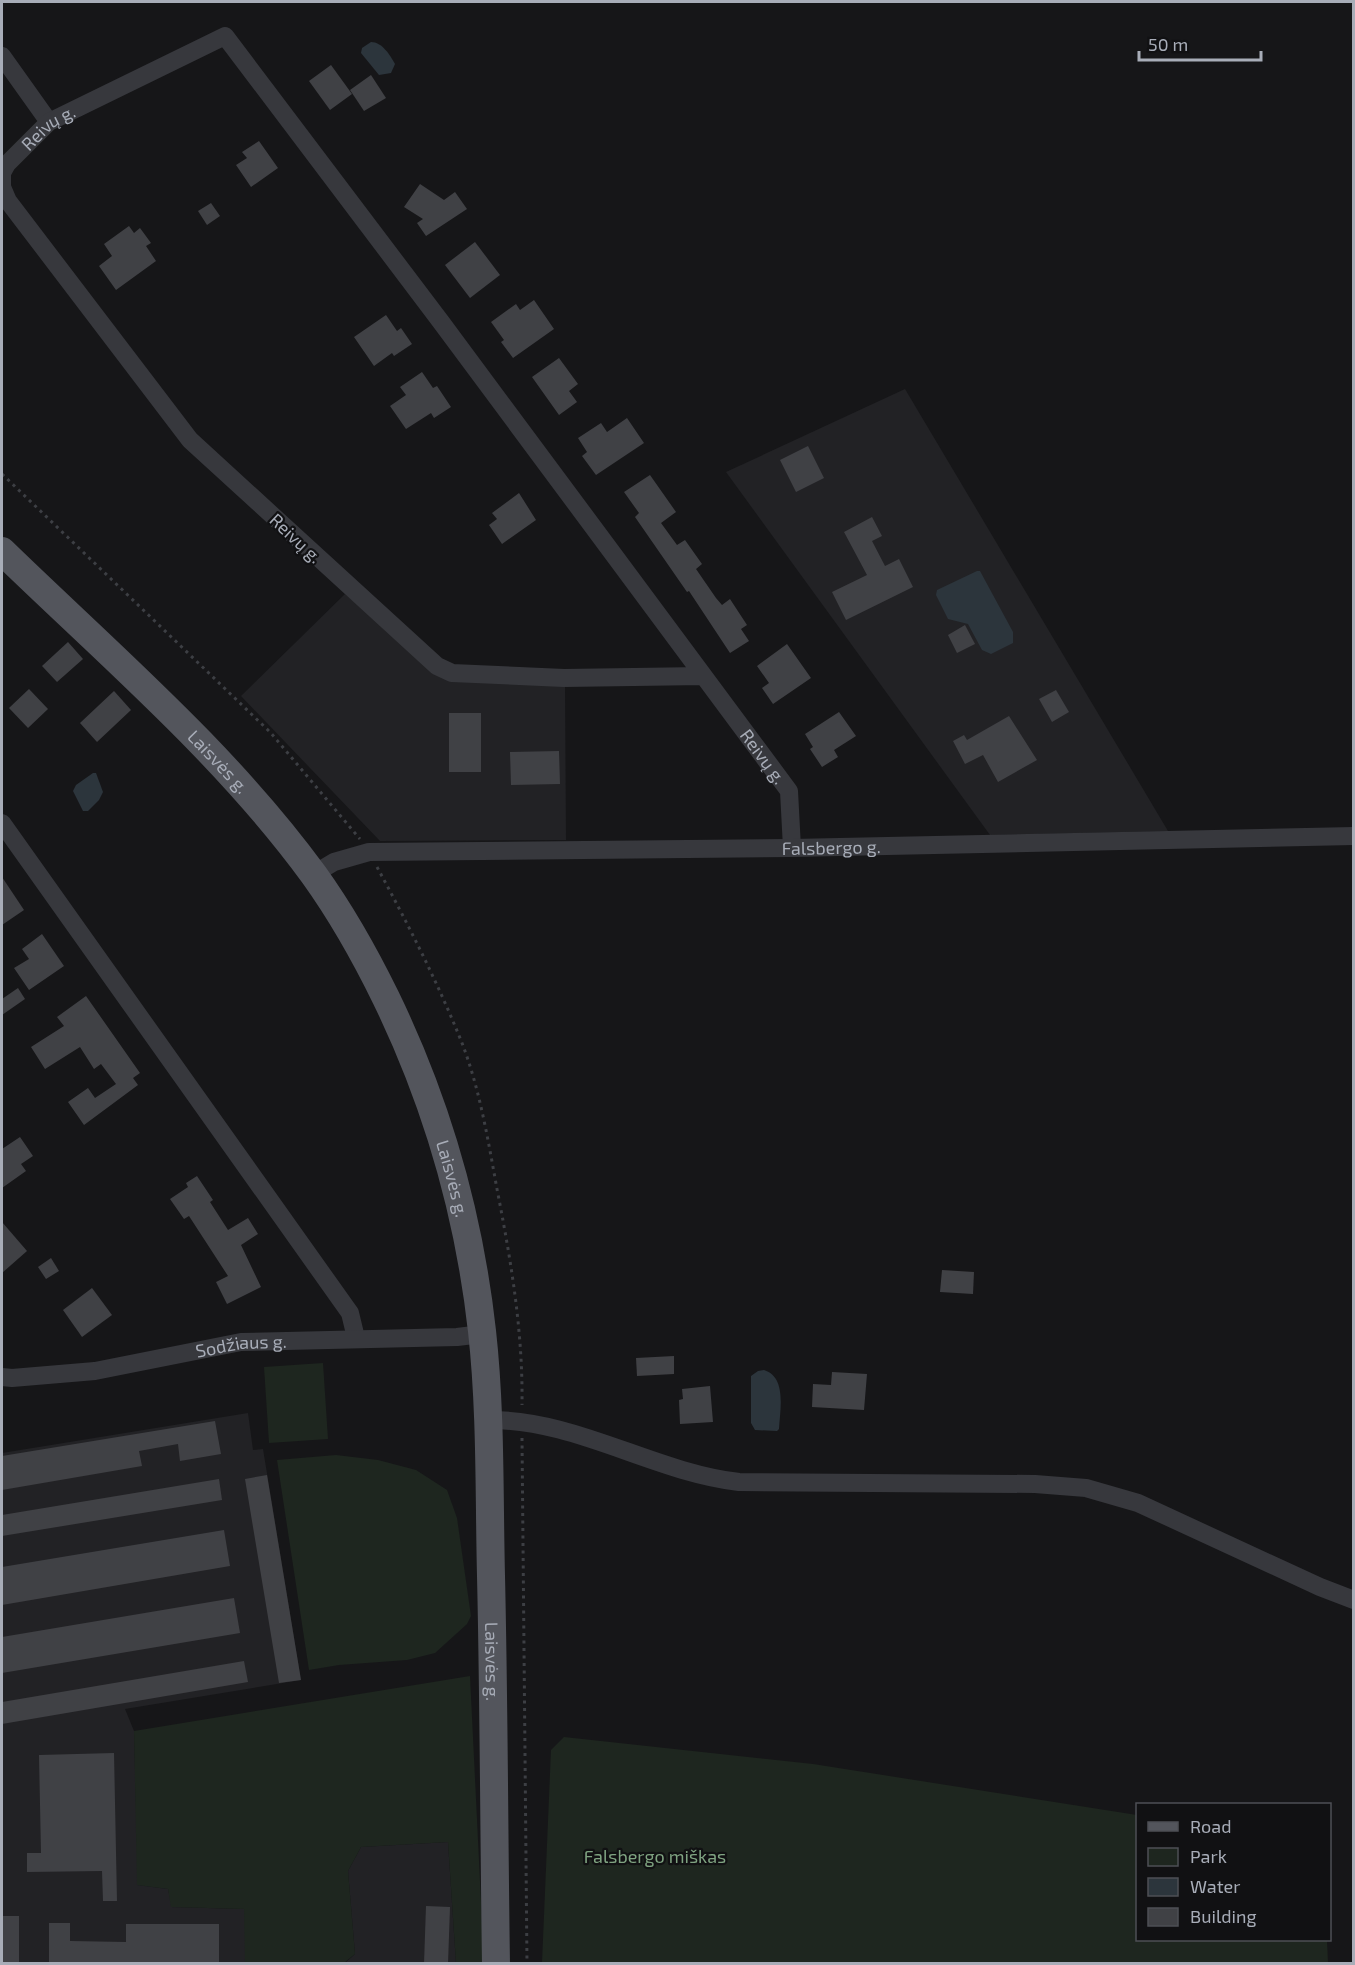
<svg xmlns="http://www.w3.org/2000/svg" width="1355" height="1965" font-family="'Exo 2',sans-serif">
  <rect width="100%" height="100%" fill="#161618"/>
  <g fill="#222225">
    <polygon points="905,389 1168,831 990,835 726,472"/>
    <polygon points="345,594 448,680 565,684 566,840 380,841 241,696"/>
    <polygon points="248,1413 253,1450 263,1449 301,1680 125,1709 134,1731 138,1885 168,1889 172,1907 245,1909 245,1963 2,1964 2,1453"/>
    <polygon points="448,1842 456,1963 344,1964 355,1954 348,1871 361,1847"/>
  </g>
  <g fill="#1e261f">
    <polygon points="323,1363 328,1439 269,1443 264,1367"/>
    <polygon points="336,1455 378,1460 416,1470 447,1490 457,1518 471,1616 467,1624 435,1653 407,1660 339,1665 309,1670 277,1460"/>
    <polygon points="470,1676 484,1963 456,1963 448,1842 361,1847 348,1871 355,1954 344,1963 245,1963 244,1909 171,1907 168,1889 137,1885 134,1731"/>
    <polygon points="564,1737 813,1764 1137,1815 1138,1940 1327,1940 1328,1963 542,1963 551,1750"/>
  </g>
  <g fill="#2c353c">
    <path d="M 371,42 C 382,42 390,55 395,64 L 391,73 L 379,75 L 361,53 L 362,48 Z"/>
    <polygon points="977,571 980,571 1013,632 1013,643 991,654 982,650 968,624 948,619 936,595 937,590"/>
    <polygon points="93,773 96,773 103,792 99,800 88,811 83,811 73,791 76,785"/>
    <path d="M 764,1370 C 787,1377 780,1410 779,1429 L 777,1431 L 755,1430 L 751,1423 L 751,1376 L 758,1371 Z"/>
  </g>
  <g fill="#404145">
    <polygon points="331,65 352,94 330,110 309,81"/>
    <polygon points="371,75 386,98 364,111 350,90"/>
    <polygon points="259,141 278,168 251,187 236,165 247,158 242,152"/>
    <polygon points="420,184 444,200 455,192 467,209 426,236 417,223 423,219 404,207"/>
    <polygon points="211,203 220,216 207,225 198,211"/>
    <polygon points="129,226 134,233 140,228 151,243 146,246 156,261 116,290 99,266 112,256 104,244"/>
    <polygon points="475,242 500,275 470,298 445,265"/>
    <polygon points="534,300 554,329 513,358 501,342 504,340 491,322 516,304 520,310"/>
    <polygon points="386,315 397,331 401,328 412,344 394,356 392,353 374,366 354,337"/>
    <polygon points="559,358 578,384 569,391 577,402 559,415 532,377"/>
    <polygon points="422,372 433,388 437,386 451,407 434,418 431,413 406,429 390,406 406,395 400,387"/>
    <polygon points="627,418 644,443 596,475 582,456 587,452 578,438 601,423 607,432"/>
    <polygon points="808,446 824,478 796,492 780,460"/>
    <polygon points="650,475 676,512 661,523 677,545 685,540 702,564 696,569 716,598 722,605 730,599 747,625 741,629 749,641 730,653 689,591 687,592 635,517 639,513 624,492"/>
    <polygon points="519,493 536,520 502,544 489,525 497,519 492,513"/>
    <polygon points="872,517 882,536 872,541 885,566 899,559 913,587 846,620 832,592 867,575 844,532"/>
    <polygon points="965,625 975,644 957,653 948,635"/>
    <polygon points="68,642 83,659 57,682 42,666"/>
    <polygon points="787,644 811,678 773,704 762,688 769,683 757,666"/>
    <polygon points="29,689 48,709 28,728 9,708"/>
    <polygon points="1056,690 1069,712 1052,722 1039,699"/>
    <polygon points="114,691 131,710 97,742 80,723"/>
    <polygon points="839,712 856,736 834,750 838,757 822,767 810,749 813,747 805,734"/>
    <rect x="449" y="713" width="32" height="59"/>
    <polygon points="1009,716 1037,760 998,782 983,755 965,764 953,741 964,735 967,740"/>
    <polygon points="559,751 560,784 511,785 510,752"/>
    <polygon points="2,877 24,910 2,925"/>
    <polygon points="42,934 64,966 29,990 14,968 29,959 22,949"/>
    <polygon points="18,988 25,999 2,1015 2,999"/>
    <polygon points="86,996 140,1073 133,1078 138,1085 84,1125 68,1102 88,1088 95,1098 116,1084 101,1064 94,1069 80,1047 45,1069 31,1047 64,1026 57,1017"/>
    <polygon points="20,1137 33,1156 21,1164 26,1171 2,1188 2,1149"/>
    <polygon points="197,1176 213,1200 210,1202 228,1230 248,1218 258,1234 241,1245 261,1287 227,1304 216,1282 228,1276 189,1216 184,1219 170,1199 188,1187 186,1183"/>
    <polygon points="2,1222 27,1251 2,1273"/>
    <polygon points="51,1258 59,1271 46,1279 38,1267"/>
    <polygon points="942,1270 974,1272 973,1294 940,1292"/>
    <polygon points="92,1288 112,1315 82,1337 63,1310"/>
    <polygon points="674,1356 674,1374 637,1376 636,1358"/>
    <polygon points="832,1372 867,1374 864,1410 812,1407 813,1384 831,1385"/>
    <polygon points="710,1386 713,1422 680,1424 679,1400 683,1399 682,1389"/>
    <polygon points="215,1421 221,1454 180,1461 178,1444 139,1451 142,1466 2,1490 2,1456"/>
    <polygon points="267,1475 301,1680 279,1683 245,1479"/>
    <polygon points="219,1479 222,1500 2,1536 2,1515"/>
    <polygon points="224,1530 230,1566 2,1605 2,1567"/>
    <polygon points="234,1598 240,1633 2,1673 2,1637"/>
    <polygon points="244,1661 248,1682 2,1724 2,1702"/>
    <polygon points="114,1753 117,1901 103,1901 102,1871 27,1872 27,1853 41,1853 39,1755"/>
    <polygon points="426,1906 450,1907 448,1964 424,1964"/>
    <rect x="2" y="1916" width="17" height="48"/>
    <polygon points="49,1923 70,1923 70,1941 126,1942 126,1924 219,1924 219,1964 49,1964"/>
  </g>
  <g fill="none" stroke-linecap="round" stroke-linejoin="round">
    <g stroke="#3d3f44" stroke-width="3" stroke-dasharray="3 4.5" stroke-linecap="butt">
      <polyline points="2,474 270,732 360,839"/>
      <path d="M 377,867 C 408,924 438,983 462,1043 C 480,1090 488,1140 497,1189 C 511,1261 523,1331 522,1405"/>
      <polyline points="522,1438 527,1964"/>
    </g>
    <g stroke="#37383d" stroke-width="18">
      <polyline points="2,56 49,122"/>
      <path id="s1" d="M 703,676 L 564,678 L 452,673 L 437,666 L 190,440 L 8,201 L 2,187 L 2,173 L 7,164 L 49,122 L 225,36 L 441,322 L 789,791 L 792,848"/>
      <polyline points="2,823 350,1313 356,1338"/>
      <path id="s2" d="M 314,874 L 334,862 L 369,852 L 792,848 L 1354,836"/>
      <path id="s3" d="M 2,1377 L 12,1378 L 95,1371 L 241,1342 L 457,1337 L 482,1334"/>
      <path d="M 488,1420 C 576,1419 653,1472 739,1482 L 1035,1484 L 1086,1488 L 1138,1503 L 1320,1587 L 1354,1600"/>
    </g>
    <path stroke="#53555c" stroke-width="28" id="s4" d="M 2,551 C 109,655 225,753 314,875 C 342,914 365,955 386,998 C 437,1103 469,1214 482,1331 C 491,1412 489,1494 491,1576 C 494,1705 494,1834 496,1964"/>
  </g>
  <g text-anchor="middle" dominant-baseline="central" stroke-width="4.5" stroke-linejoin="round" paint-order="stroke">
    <g font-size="18" fill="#a8adb8" stroke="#111113">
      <text stroke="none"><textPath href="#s1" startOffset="998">Reivų g.</textPath></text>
      <text transform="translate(296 538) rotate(43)">Reivų g.</text>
      <text stroke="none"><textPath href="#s1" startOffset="2097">Reivų g.</textPath></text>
      <text stroke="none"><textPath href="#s4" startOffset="302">Laisvės g.</textPath></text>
      <text stroke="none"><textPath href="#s2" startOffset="522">Falsbergo g.</textPath></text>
      <text stroke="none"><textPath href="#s4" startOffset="786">Laisvės g.</textPath></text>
      <text stroke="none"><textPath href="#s3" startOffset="242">Sodžiaus g.</textPath></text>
      <text stroke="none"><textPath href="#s4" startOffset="1272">Laisvės g.</textPath></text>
    </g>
    <g font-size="18" fill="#7fa381" stroke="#111113">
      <text x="655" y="1856">Falsbergo miškas</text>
    </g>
  </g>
  <rect width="1355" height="1965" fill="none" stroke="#a8adb8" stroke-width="6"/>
  <rect x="1136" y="1803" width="195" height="138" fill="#111113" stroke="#4d4f55" stroke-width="1.5"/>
  <rect x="1148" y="1822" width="30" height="9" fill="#53555c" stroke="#4d4f55" stroke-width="1.5"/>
  <text x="1190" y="1833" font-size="18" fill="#a8adb8">Road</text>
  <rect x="1148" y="1848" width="30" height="18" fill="#1e261f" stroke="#4d4f55" stroke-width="1.5"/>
  <text x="1190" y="1863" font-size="18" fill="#a8adb8">Park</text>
  <rect x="1148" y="1878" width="30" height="18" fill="#2c353c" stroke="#4d4f55" stroke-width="1.5"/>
  <text x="1190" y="1893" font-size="18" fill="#a8adb8">Water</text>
  <rect x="1148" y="1908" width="30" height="18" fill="#404145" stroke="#4d4f55" stroke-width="1.5"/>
  <text x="1190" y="1923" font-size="18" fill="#a8adb8">Building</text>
  <path d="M1139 51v9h122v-9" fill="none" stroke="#a8adb8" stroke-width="3"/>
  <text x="1148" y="51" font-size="18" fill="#a8adb8" stroke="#111113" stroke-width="4.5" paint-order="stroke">50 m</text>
</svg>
